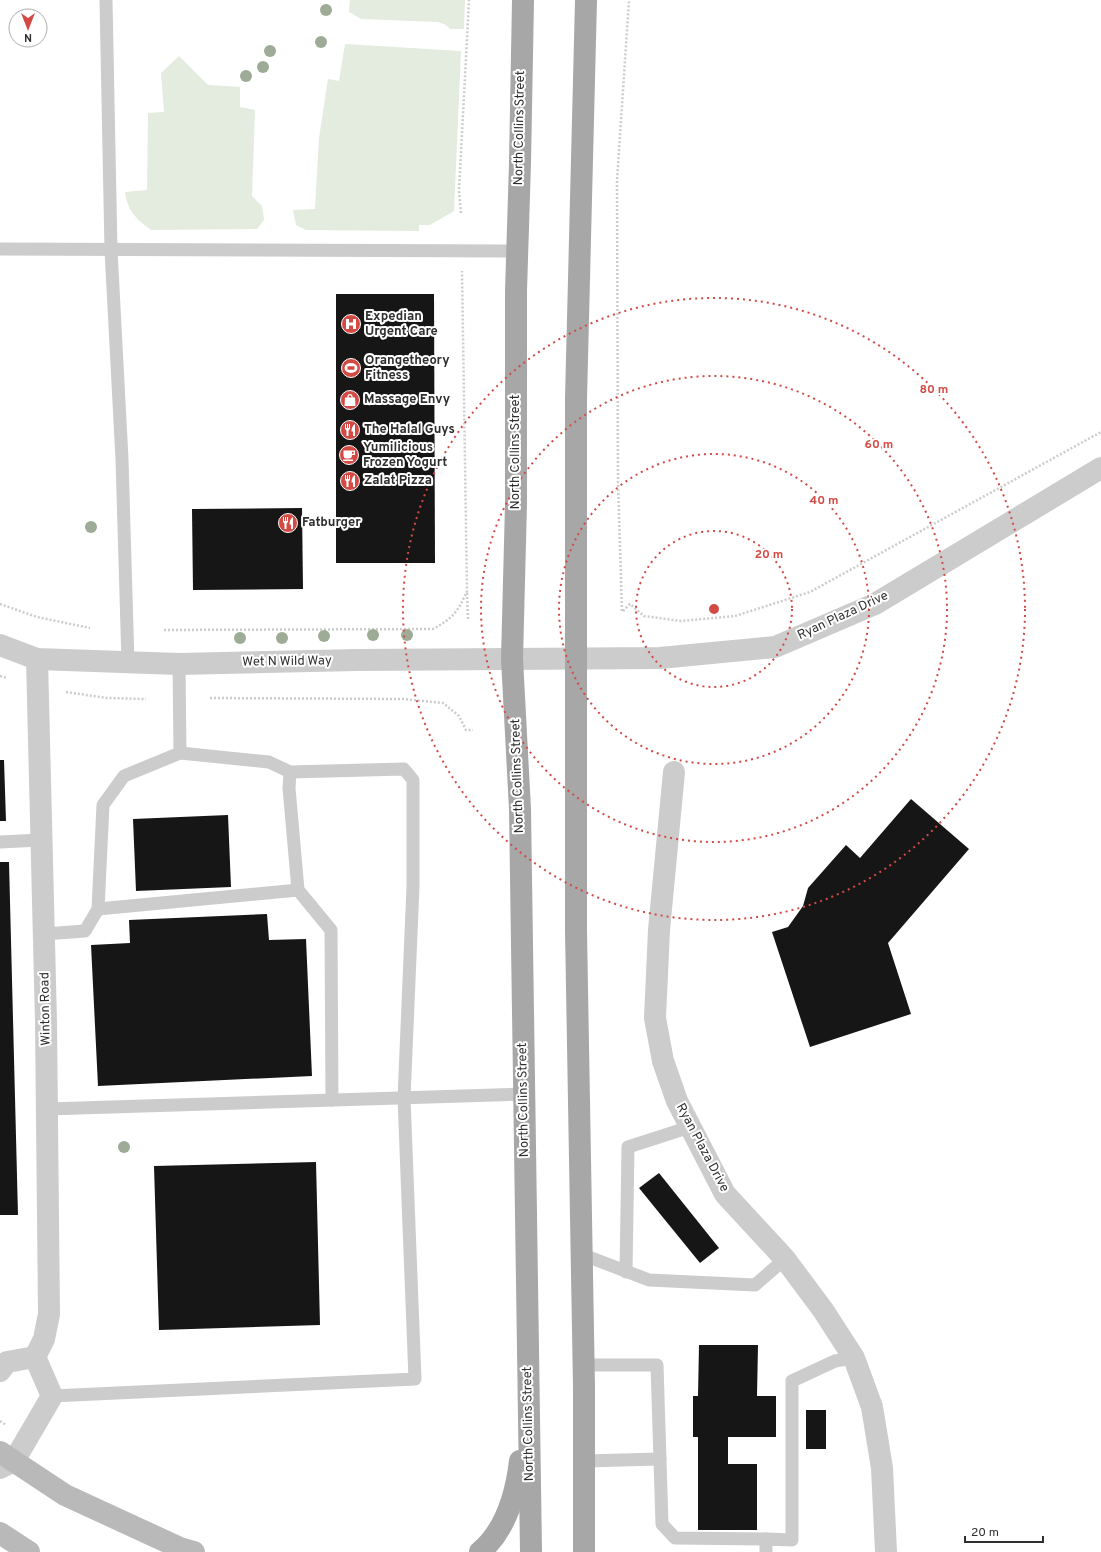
<svg xmlns="http://www.w3.org/2000/svg" width="1101" height="1552" font-family="Overpass,sans-serif">
  <rect width="100%" height="100%" fill="#fff"/>
  <g fill="#e4ebdf">
    <polygon points="350,0 465,0 464,29 450,29 446,25 438,22 361,19 349,12"/>
    <polygon points="345,44 461,51 454,211 430,225 419,225 419,231 306,230 296,225 293,210 315,209 319,138 328,79 339,81"/>
    <path d="M 179,56 L 208,85 L 240,87 L 240,107 L 255,110 L 252,196 L 262,206 L 264,220 L 257,229 L 151,230 C 136,219 127,210 125,192 L 147,190 L 148,113 L 164,112 L 161,73 Z"/>
  </g>
  <g fill="#161616">
    <polygon points="336,294 434,294 435,563 336,563"/>
    <polygon points="302,508 303,589 193,590 192,509"/>
    <polygon points="0,760 4,760 6,821 0,821"/>
    <polygon points="911,799 969,849 888,943 911,1014 810,1047 772,932 788,927 803,906 808,888 846,845 860,858"/>
    <polygon points="228,815 231,887 136,891 133,819"/>
    <polygon points="0,862 9,862 18,1215 0,1215"/>
    <polygon points="267,914 269,940 306,939 312,1076 98,1086 91,945 130,943 129,920"/>
    <polygon points="316,1162 320,1325 159,1330 154,1166"/>
    <polygon points="659,1173 719,1248 700,1263 639,1188"/>
    <polygon points="699,1345 758,1345 757,1396 776,1396 776,1437 728,1437 728,1464 757,1464 757,1530 698,1530 698,1437 693,1437 693,1396 698,1396"/>
    <rect x="806" y="1410" width="20" height="39"/>
  </g>
  <g fill="none" stroke-linecap="round" stroke-linejoin="round">
    <g stroke="#ccc" stroke-width="2.5" stroke-dasharray="2 2" stroke-linecap="butt">
      <polyline points="461,213 459,191 469,0"/>
      <polyline points="467,593 468,619"/>
      <polyline points="0,604 37,617 90,628"/>
      <polyline points="622,611 618,482 617,181 629,0"/>
      <polyline points="623,611 630,604 644,616 681,621 735,616 810,592 1101,432"/>
      <path d="M 164,630 L 433,629 C 453,618 458,612 467,591 L 462,271"/>
      <polyline points="0,676 7,678"/>
      <polyline points="66,692 107,698 146,699"/>
      <polyline points="210,698 403,699 443,703 459,716 466,730 473,730"/>
      <polyline points="0,1421 6,1425"/>
    </g>
    <g stroke="#ccc" stroke-width="13">
      <polyline points="106,0 111,250 122,459 128,663"/>
      <polyline points="0,249 517,251"/>
      <polyline points="180,753 269,762 290,772 289,788 298,890 331,930 332,1100"/>
      <polyline points="0,842 41,840"/>
      <polyline points="98,909 298,890"/>
      <polyline points="44,934 85,931 98,909 103,805 124,776 180,753 179,664"/>
      <polyline points="47,1109 524,1094"/>
      <polyline points="581,1254 649,1280 755,1285 785,1259"/>
      <polyline points="626,1272 628,1147 690,1127"/>
      <polyline points="583,1365 657,1365 662,1524 675,1538 766,1539"/>
      <polyline points="52,1396 415,1379 404,1098 413,887 413,780 404,769 290,772"/>
      <polyline points="584,1461 660,1459"/>
      <polyline points="766,1552 766,1539 792,1540 792,1381 835,1361 854,1358"/>
    </g>
    <g stroke="#ccc" stroke-width="22">
      <polyline points="674,772 659,930 655,1018 663,1061 677,1101 725,1194 785,1259 823,1310 854,1358 872,1407 882,1468 886,1552"/>
      <polyline points="35,1357 44,1339 49,1314 46,1022 37,659"/>
      <polyline points="0,1371 7,1362 35,1357"/>
      <polyline points="0,1468 14,1461 52,1396 35,1357"/>
    </g>
    <polyline stroke="#ccc" stroke-width="22" points="0,645 37,659 179,664 357,660 660,658 775,647 875,604 1101,468"/>
    <g stroke="#b9b9b9" stroke-width="22">
      <polyline points="0,1452 65,1495 180,1548 194,1552"/>
      <polyline points="0,1533 29,1552"/>
    </g>
    <g stroke="#a7a7a7" stroke-width="22">
      <polyline points="523,0 520,163 516,291 516,504 512,659 520,809 531,1552"/>
      <path d="M 480,1552 C 506,1530 516,1494 520,1461"/>
      <polyline points="584,1552 584,1388 576,930 576,399 586,0"/>
    </g>
  </g>
  <g fill="#9eab96">
    <circle cx="326" cy="10" r="6"/>
    <circle cx="321" cy="42" r="6"/>
    <circle cx="270" cy="51" r="6"/>
    <circle cx="263" cy="67" r="6"/>
    <circle cx="246" cy="76" r="6"/>
    <circle cx="91" cy="527" r="6"/>
    <circle cx="373" cy="635" r="6"/>
    <circle cx="407" cy="635" r="6"/>
    <circle cx="324" cy="636" r="6"/>
    <circle cx="240" cy="638" r="6"/>
    <circle cx="282" cy="638" r="6"/>
    <circle cx="124" cy="1147" r="6"/>
  </g>
  <g fill="none" stroke="#d34a45" stroke-width="2" stroke-dasharray="2 4">
    <circle cx="714" cy="609" r="78"/>
    <circle cx="714" cy="609" r="155"/>
    <circle cx="714" cy="609" r="233"/>
    <circle cx="714" cy="609" r="311"/>
  </g>
  <defs>
    <symbol id="hospital-disc" viewBox="-11 -11 22 22"><circle r="9.5" fill="#d34a45" stroke="#fff"/><path d="M-5-5h3v3.5h4V-5h3V5h-3V1.5h-4V5h-3Z" fill="#fff"/></symbol>
    <symbol id="stadium-disc" viewBox="-11 -11 22 22"><circle r="9.5" fill="#d34a45" stroke="#fff"/><path d="M0-5a6.5 5 0 1 0 0 10a6.5 5 0 1 0 0-10ZM-3.5-1.8h7v3.6h-7Z" fill="#fff"/></symbol>
    <symbol id="shop-disc" viewBox="-11 -11 22 22"><circle r="9.5" fill="#d34a45" stroke="#fff"/><path d="M-5-2.5h2.3a2.7 3.5 0 0 1 5.4 0H5L5.5 6h-11ZM-1.5-2.5h3a1.5 2.3 0 0 0-3 0Z" fill="#fff"/></symbol>
    <symbol id="restaurant-disc" viewBox="-11 -11 22 22"><circle r="9.5" fill="#d34a45" stroke="#fff"/><path d="M-5-6h1v4h1v-4h1v4h1v-4h1v5L-1.5 .5V6h-2V.5L-5-1ZM5-6V6H3V1.5H1.5Q1.5-4 5-6Z" fill="#fff"/></symbol>
    <symbol id="cafe-disc" viewBox="-11 -11 22 22"><circle r="9.5" fill="#d34a45" stroke="#fff"/><path d="M-5.5-4.5H6V0H3Q3 3.5 0 3.5H-2.5Q-5.5 3.5-5.5 0ZM3-3.2v2h1.7v-2ZM-6 4.5H4V6H-6Z" fill="#fff"/></symbol>
  </defs>
  <g fill-rule="evenodd">
    <use href="#hospital-disc" x="340" y="313" width="22" height="22"/>
    <use href="#stadium-disc" x="340" y="357" width="22" height="22"/>
    <use href="#shop-disc" x="339" y="389" width="22" height="22"/>
    <use href="#restaurant-disc" x="339" y="419" width="22" height="22"/>
    <use href="#cafe-disc" x="338" y="444" width="22" height="22"/>
    <use href="#restaurant-disc" x="339" y="470" width="22" height="22"/>
    <use href="#restaurant-disc" x="277" y="512" width="22" height="22"/>
  </g>
  <g text-anchor="middle" dominant-baseline="central" stroke-width="4" stroke-linejoin="round" paint-order="stroke">
    <g font-size="13" fill="#2f2f2f" stroke="#fff">
      <text transform="translate(520 128) rotate(-89)">North Collins Street</text>
      <text transform="translate(516 452) rotate(-90)">North Collins Street</text>
      <text transform="translate(843 616) rotate(-25)">Ryan Plaza Drive</text>
      <text transform="translate(287 662) rotate(-1)">Wet N Wild Way</text>
      <text transform="translate(518 776) rotate(-92)">North Collins Street</text>
      <text transform="translate(46 1009) rotate(-91)">Winton Road</text>
      <text transform="translate(524 1100) rotate(-91)">North Collins Street</text>
      <text transform="translate(702 1148) rotate(62)">Ryan Plaza Drive</text>
      <text transform="translate(529 1424) rotate(-91)">North Collins Street</text>
    </g>
    <g font-size="13" font-weight="bold" fill="#2f2f2f" stroke="#fff" text-anchor="start">
      <text x="365" y="317">Expedian<tspan x="365" dy="15">Urgent Care</tspan></text>
      <text x="365" y="361">Orangetheory<tspan x="365" dy="15">Fitness</tspan></text>
      <text x="364" y="400">Massage Envy</text>
      <text x="364" y="430">The Halal Guys</text>
      <text x="363" y="448">Yumilicious<tspan x="363" dy="15">Frozen Yogurt</tspan></text>
      <text x="364" y="481">Zalat Pizza</text>
      <text x="302" y="523">Fatburger</text>
    </g>
  </g>
  <circle cx="714" cy="609" r="6" fill="#d34a45" stroke="#fff" stroke-width="2"/>
  <g font-size="12" text-anchor="middle" font-weight="bold" fill="#d34a45" stroke="#fff" stroke-width="4" stroke-linejoin="round" paint-order="stroke">
    <text x="934" y="393">80 m</text>
    <text x="879" y="448">60 m</text>
    <text x="824" y="504">40 m</text>
    <text x="769" y="558">20 m</text>
  </g>
  <g transform="translate(28 28) rotate(180)"><circle r="19" fill="#ffffff" stroke="#acacac"/>
  <path d="M0-3L7 15L0 10L-7 15Z" fill="#d34a45"/>
  <text y="-6" font-size="11" font-weight="bold" text-anchor="middle" fill="#2f2f2f">N</text>
  </g>
  <path d="M965 1536v6h78v-6" fill="none" stroke="#2f2f2f" stroke-width="2"/>
  <text x="971" y="1536" font-size="12" fill="#2f2f2f" stroke="#ffffff" stroke-width="3" paint-order="stroke">20 m</text>
</svg>
